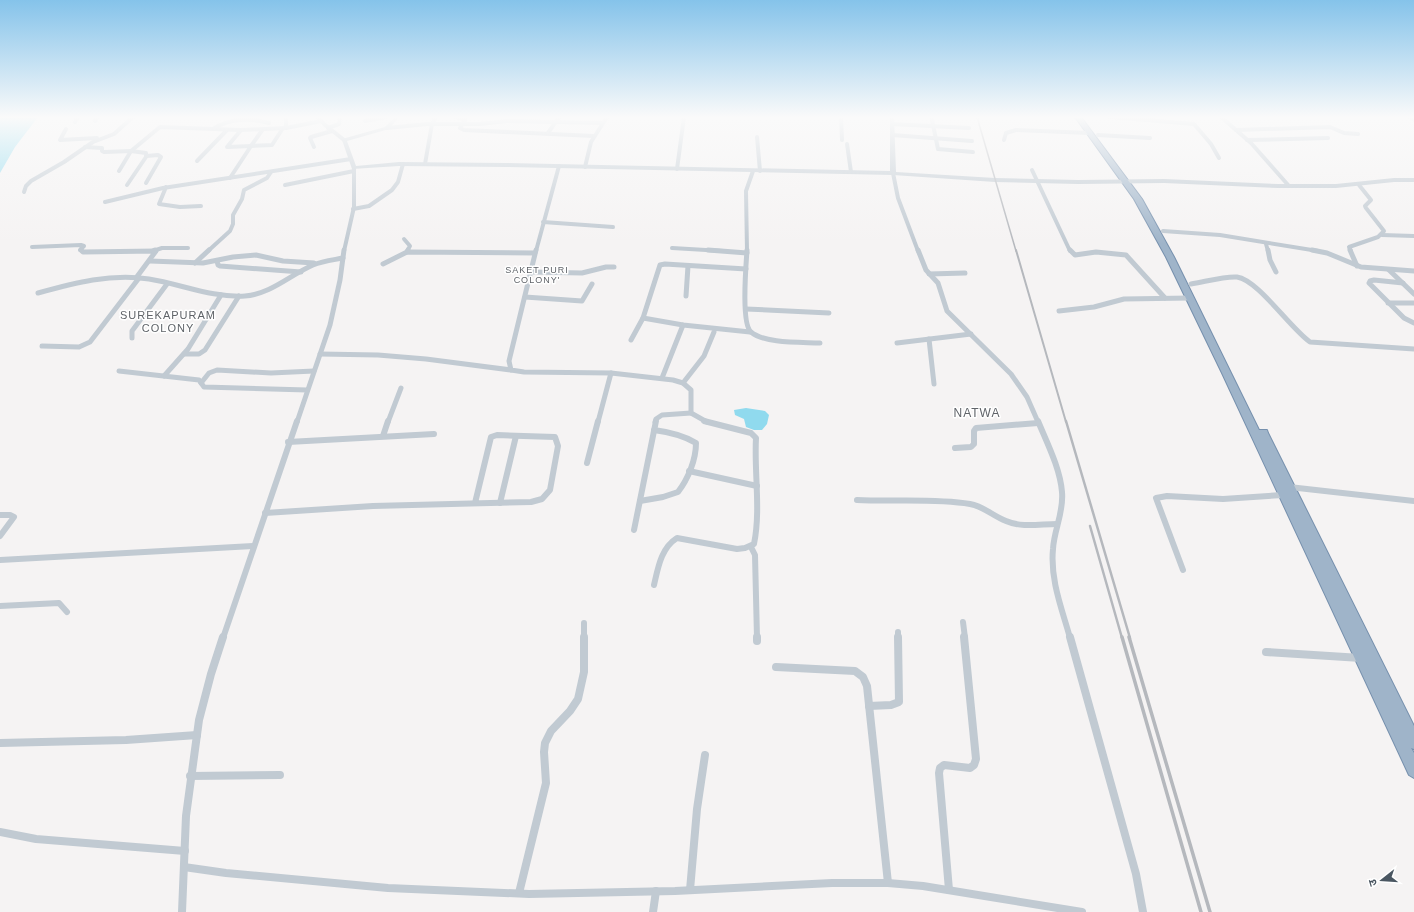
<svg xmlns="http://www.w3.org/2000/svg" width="1414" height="912" font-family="Arial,'Noto Sans Devanagari',sans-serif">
  <rect width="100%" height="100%" fill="#f5f3f3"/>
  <g fill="#90daee">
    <polygon points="0,117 38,117 15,147 0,173"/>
    <polygon points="746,408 765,411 769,415 767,424 762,430 754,430 746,427 744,419 735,415 734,410"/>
  </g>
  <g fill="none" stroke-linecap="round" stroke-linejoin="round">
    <defs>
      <polygon id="trunk" points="1075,117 1081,117 1142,199 1174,257 1259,430 1267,430 1268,433 1414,726 1414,749 1411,748 1414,753 1414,778 1409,775 1222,373 1166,257 1134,199"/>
    </defs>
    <use href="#trunk" stroke="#7690ad" stroke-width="2"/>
    <g stroke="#c1cad2" stroke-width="4">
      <polyline points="286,117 286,128"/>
      <polyline points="318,117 324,124 344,140"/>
      <polyline points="456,117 465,120 460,128 464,130 594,136"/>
      <polyline points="841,117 842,140"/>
      <polyline points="1110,117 1194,124 1211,144 1219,158"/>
      <polyline points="1221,117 1251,143 1289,186"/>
      <polyline points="1410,117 1414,120"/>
      <polyline points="932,120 938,149 973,152"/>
      <polyline points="95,121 97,117"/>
      <polyline points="365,121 386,117"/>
      <polyline points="75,122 78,117"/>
      <polyline points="892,124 969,128"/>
      <polyline points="328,128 339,124 340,117"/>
      <polyline points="387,128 427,124 480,124 507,121 602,123"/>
      <polyline points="66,129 60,140 97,138"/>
      <path d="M 213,129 C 229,118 251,118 269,123"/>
      <polyline points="263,129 251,146 272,145 283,128"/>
      <polyline points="1236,130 1330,127 1344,133 1358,134"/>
      <polyline points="548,133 559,117"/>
      <polyline points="892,135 972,141"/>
      <polyline points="1098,135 1150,138"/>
      <polyline points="757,137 760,171"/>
      <polyline points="1004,140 1006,133 1016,130 1090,133"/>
      <polyline points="1247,140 1328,138"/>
      <polyline points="847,144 851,172"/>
      <polyline points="85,147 102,148 102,151 104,152 131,151 146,153 146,157 127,185"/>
      <polyline points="314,147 310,138 311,137 332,131"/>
      <polyline points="146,156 158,155 161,157 146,183"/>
      <polyline points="197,161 227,130"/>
      <polyline points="425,164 432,124 436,117"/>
      <polyline points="585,167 591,142 607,117"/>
      <polyline points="677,169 684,117"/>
      <polyline points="1032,170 1070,251"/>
      <polyline points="119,171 131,151 160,127 241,130 286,128 321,121"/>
      <polyline points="893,173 898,198 918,251"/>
      <polyline points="230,178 251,146 227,147 241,130"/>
      <polyline points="285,185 354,171"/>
      <polyline points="166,187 159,204 180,207 201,206"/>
      <polyline points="24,192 26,186 31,181 64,162 93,142 114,134 133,117"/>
      <polyline points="105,202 163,188 351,159"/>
      <polyline points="353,209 369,206 392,190 398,182 403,164"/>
      <polyline points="543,222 613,227"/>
      <polyline points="1163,231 1220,235 1318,251"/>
      <polyline points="1382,235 1414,236"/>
      <polyline points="404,239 410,246 407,251"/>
      <polyline points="1266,244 1268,251"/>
      <polyline points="32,247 81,245 84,246 80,250 82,251"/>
      <polyline points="672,248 723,251"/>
      <polyline points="126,251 156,251"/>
      <polyline points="153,251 162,248 188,248"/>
      <polyline points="208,251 230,231 233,224 233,215 242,199 244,190 267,178 271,172"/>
      <polyline points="344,251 354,207 354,168"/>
      <polyline points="536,251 559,166"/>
      <polyline points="747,251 746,191 753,171"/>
      <polyline points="1351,251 1349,247 1378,237 1384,231 1366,208 1365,206 1371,200 1359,185"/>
    </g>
    <g stroke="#c1cad2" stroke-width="5">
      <polyline points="81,250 83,252 156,251 136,278"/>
      <polyline points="536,250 509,361 511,370 524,372 611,373 673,380 683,383 691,390 691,413 707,422"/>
      <polyline points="708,250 747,253"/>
      <path d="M 747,250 C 746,265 741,324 751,332 C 765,344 802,342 820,343"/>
      <polyline points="918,250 926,270 938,283 947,311 1011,374 1027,397 1038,422"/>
      <polyline points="1070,250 1075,255 1096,252 1126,255 1165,298"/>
      <polyline points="1268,250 1270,260 1276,272"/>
      <polyline points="1312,250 1327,253 1361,267 1414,271"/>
      <polyline points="1350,250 1357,266"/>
      <polyline points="153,251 155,250"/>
      <polyline points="407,252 408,250"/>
      <polyline points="150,261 203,263 233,257 256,255 283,261 314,263"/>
      <polyline points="217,261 218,265 220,266 301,272"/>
      <polyline points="195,263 209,250"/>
      <polyline points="383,264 407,252 535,253"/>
      <polyline points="1389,270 1414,294"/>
      <polyline points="531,272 582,273 606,267 614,267"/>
      <polyline points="929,274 965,273"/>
      <polyline points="1403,283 1374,280 1370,281 1369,283 1404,318 1414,323"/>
      <path d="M 1191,284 C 1204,282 1225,276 1237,277 C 1258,280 1290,328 1310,342 L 1414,349"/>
      <path d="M 38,293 C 74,283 111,273 149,279 C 181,284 212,298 245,296 C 271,294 290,275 313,265 C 323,261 333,260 343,258"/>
      <polyline points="686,296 688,266"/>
      <polyline points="525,297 582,301 592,284"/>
      <polyline points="1388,303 1414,303"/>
      <polyline points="746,309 829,313"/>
      <polyline points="1059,311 1094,307 1124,299 1190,298"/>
      <polyline points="643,318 683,325 750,332"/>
      <polyline points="132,338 132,331 167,284"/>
      <polyline points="929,339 934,384"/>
      <polyline points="631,340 643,318 660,265 665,264 746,269"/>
      <polyline points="897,343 971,334"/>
      <polyline points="42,346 79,347 90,342 139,278"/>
      <polyline points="184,354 199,354 205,350 239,296"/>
      <polyline points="320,354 378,355 426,359 511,370"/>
      <polyline points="119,371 199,380 204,387 307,390"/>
      <polyline points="164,376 188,349 221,295"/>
      <polyline points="662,378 683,325"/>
      <polyline points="201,383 209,373 217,370 271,373 314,371"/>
      <polyline points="683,383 704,356 714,332"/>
      <polyline points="297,422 330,325 340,280 344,250"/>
      <polyline points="388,422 401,388"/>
      <polyline points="598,422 611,373"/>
      <polyline points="655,422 656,419 662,415 691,413"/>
    </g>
    <g stroke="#c1cad2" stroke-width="6">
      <path d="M 1038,421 C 1047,443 1060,468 1062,492 C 1064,512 1054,530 1053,549 C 1050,580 1062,609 1070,638"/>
      <polyline points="383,436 388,421"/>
      <polyline points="288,442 434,434"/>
      <polyline points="955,448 971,447 974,444 974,431 976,428 1038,423"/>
      <polyline points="587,463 598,421"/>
      <polyline points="689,471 757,486"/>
      <polyline points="1289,487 1414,501"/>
      <path d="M 857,500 C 894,502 933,498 970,504 C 983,506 993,516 1006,521 C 1022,528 1040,524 1057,524"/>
      <path d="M 640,501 L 663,497 L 678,492 C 688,479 696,460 696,443 C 683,435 669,432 654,430"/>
      <polyline points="500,503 516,436"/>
      <polyline points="265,513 373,506 531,502 542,499 550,490 558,446 555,437 497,435 491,437 475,503"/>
      <polyline points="0,515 10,515 14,517 0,536"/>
      <polyline points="634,530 656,421"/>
      <polyline points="751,547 755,555 757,638"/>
      <polyline points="0,560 253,546"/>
      <polyline points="1183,570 1156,498 1167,496 1223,499 1283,495"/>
      <path d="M 654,585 C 658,568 661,548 677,538 L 737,549 L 745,548 L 754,544 C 761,510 754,472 756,438 L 751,433 L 704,421"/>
      <polyline points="0,606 59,603 67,612"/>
      <polyline points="963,622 965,638"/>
      <polyline points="898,632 898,638"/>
      <polyline points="223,638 297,421"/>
      <polyline points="584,638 584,623"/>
    </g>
    <g stroke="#c1cad2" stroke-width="8">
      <polyline points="757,637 757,641"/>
      <polyline points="1070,637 1136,874 1143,912"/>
      <polyline points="1266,652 1361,658"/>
      <polyline points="776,667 855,671 863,677 867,686 888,883"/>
      <polyline points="869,706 891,705 899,702 898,637"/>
      <polyline points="0,743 126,740 197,735"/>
      <polyline points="190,776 280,775"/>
      <polyline points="0,832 36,839 185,851"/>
      <polyline points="184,867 226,873 388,888 529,894 675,891 832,883 888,883 923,886 1082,912"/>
      <polyline points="690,890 697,809 705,755"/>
      <polyline points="949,890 939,773 940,768 944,765 970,768 974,765 976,759 964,637"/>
      <polyline points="519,893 546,783 544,752 545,743 551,731 570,711 578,699 584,672 584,637"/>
      <polyline points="182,912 186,816 199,720 211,674 223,637"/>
      <polyline points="653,912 656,891"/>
    </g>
    <polygon fill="#c1cad2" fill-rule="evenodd" points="395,117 399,117 389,129 347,141 356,166 399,162 506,163 890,171 890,117 894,117 896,172 995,178 1078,180 1164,179 1278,184 1336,184 1394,178 1414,178 1414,182 1394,182 1336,188 1278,188 1164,183 1078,184 995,182 893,175 506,167 399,166 352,169 342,140 342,139 385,127"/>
    <use href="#trunk" fill="#9fb4c9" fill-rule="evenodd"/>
    <polyline stroke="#b5b8bd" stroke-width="1.5" points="977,117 1016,251"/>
    <polyline stroke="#b5b8bd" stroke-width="2" points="1016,250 1066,422"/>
    <g stroke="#b5b8bd" stroke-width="2.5">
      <polyline points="1066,421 1130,638"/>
      <polyline points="1090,526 1122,638"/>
    </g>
    <g stroke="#b5b8bd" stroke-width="3.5">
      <polyline points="1122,637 1201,912"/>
      <polyline points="1129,637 1210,912"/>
    </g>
  </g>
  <linearGradient id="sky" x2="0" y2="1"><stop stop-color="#85c3ea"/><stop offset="0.48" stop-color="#fafafa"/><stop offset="1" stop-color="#fafafa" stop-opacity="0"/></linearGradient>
  <rect width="1414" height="244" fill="url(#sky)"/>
  <g text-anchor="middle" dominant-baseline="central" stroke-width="3" stroke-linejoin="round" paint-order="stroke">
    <g font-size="9" letter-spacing="1" fill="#5f6368" stroke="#fff">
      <text x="537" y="270">SAKET PURI<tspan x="537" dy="10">COLONY'</tspan></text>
    </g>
    <g font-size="11" letter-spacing="1" fill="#5f6368" stroke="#fff">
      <text x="168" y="315">SUREKAPURAM<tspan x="168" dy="13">COLONY</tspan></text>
    </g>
    <g font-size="12" letter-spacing="1" fill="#5f6368" stroke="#fff">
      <text x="977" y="413">NATWA</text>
    </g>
  </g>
  <g transform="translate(1382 880) rotate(253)" stroke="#ffffff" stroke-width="3" paint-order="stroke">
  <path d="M0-3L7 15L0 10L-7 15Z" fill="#4a5661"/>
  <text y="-6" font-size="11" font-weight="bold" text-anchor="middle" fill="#4a5661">उ</text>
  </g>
</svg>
